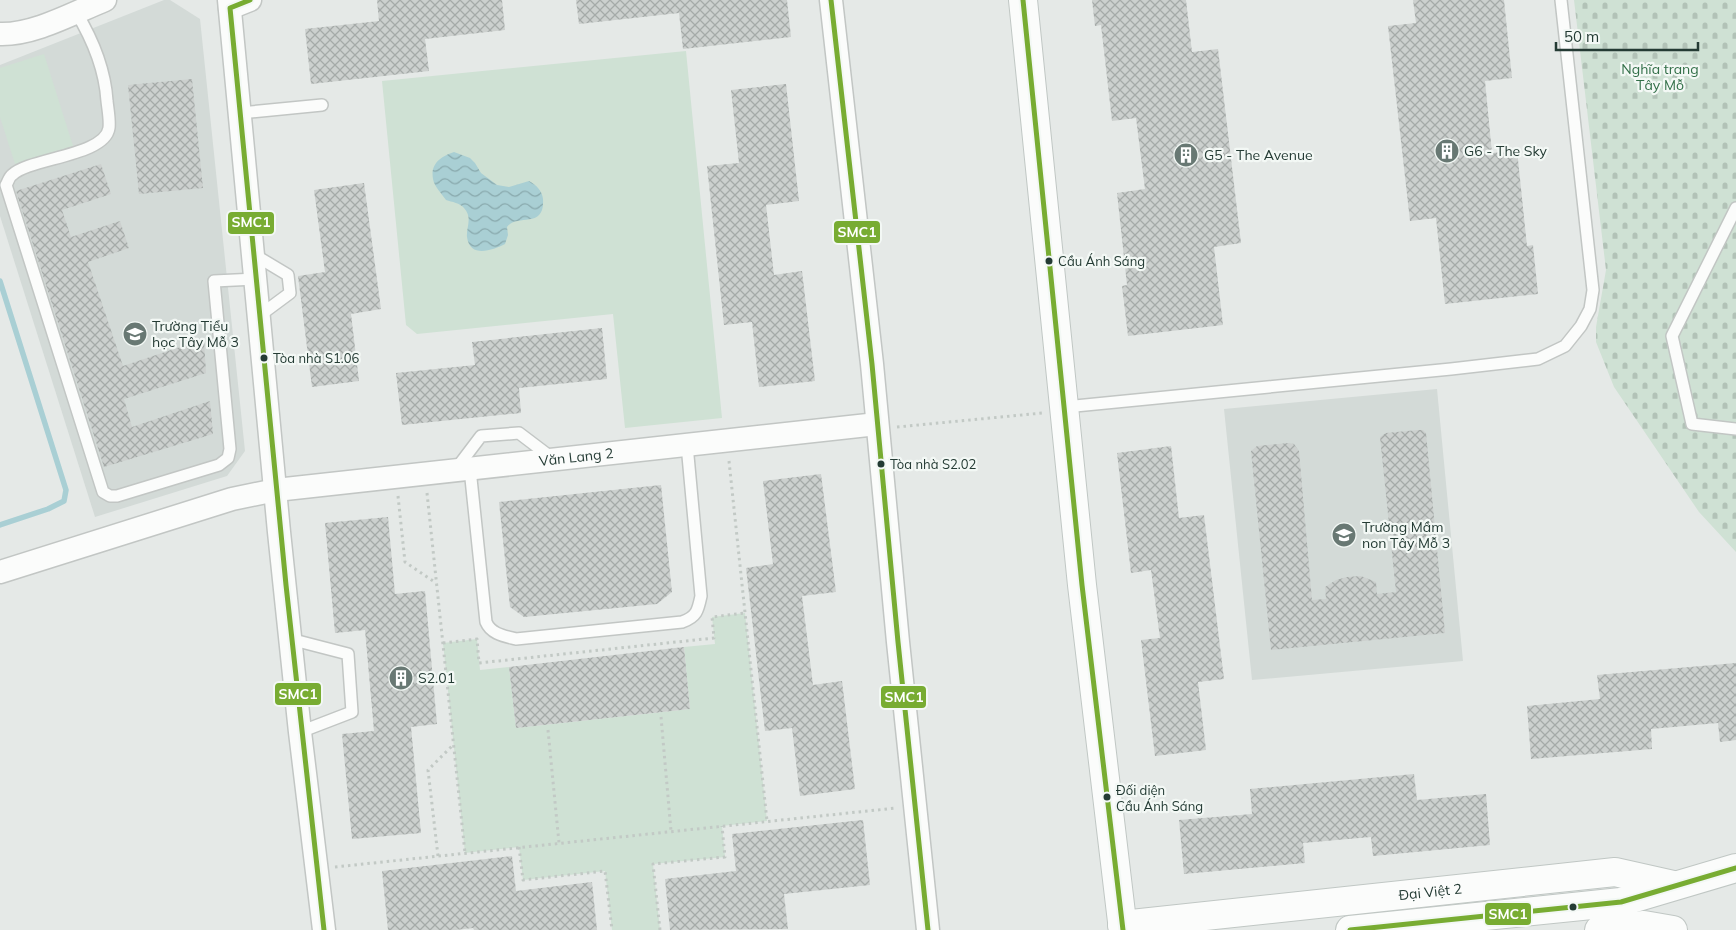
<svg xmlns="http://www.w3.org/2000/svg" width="1736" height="930" font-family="Mulish,sans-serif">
  <defs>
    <pattern id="cemetery-stones" width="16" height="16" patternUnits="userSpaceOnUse" patternTransform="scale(1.25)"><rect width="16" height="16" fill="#cfe1d4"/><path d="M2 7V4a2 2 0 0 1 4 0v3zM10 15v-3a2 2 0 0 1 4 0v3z" fill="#b2c2b7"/></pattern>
    <pattern id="water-waves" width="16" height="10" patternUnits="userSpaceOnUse" patternTransform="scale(1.25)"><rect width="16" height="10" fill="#a9cfd4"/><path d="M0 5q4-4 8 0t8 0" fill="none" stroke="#89a9ad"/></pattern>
    <pattern id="building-cross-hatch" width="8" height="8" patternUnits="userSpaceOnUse" patternTransform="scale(1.25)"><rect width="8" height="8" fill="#ccd0ce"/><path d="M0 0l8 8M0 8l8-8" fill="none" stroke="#a5aaa8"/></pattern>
  </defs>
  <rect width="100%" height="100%" fill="#e5e9e7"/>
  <g fill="#d3dad7">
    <polygon points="164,0 170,0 200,19 245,451 227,476 95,517 0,216 0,65"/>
    <polygon points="1437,389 1463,661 1252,680 1224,409"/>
  </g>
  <polygon fill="url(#cemetery-stones)" points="1574,0 1736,0 1736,552 1699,512 1614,387 1596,342 1596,327 1606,270"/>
  <g fill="#cfe1d4">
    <polygon points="686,51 722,418 625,428 613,314 417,334 406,325 382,81"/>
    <polygon points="44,54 73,146 15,164 0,117 0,68"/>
    <polygon points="745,613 767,821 722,826 725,857 653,864 660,930 612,930 605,871 523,880 519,847 465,853 443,643 477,639 480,670 509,667 516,728 690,709 684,647 715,644 712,617"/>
  </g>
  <path fill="url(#water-waves)" d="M 454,152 L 470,158 L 475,163 L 481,173 L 497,185 L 509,187 L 529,181 C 536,185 542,190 543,199 C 545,230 517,213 507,227 L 508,235 L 505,244 C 493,250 470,259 467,237 C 466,227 473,218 464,208 C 460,203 452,202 446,200 C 442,194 434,186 433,179 C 430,163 442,156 454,152 Z"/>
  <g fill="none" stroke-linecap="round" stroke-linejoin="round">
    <polyline stroke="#a9cfd4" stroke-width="5.5" points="0,281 66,490 64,501 48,509 0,525"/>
  </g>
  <g fill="url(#building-cross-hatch)">
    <polygon points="377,0 502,0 505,30 425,39 429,71 311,84 305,29 379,21"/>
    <polygon points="576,0 787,0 791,37 683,49 679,13 579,24"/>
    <polygon points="1092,0 1186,0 1192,52 1218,49 1241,243 1214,247 1223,325 1128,336 1122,286 1127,285 1117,193 1145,189 1136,118 1112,121 1101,25 1095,26"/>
    <polygon points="1413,0 1504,0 1512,78 1485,81 1492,153 1517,150 1527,246 1533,245 1538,294 1445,304 1436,218 1410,221 1388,26 1416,23"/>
    <polygon points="192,79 203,188 139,194 128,85"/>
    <polygon points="786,84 799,201 766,205 774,275 802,271 815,381 759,387 752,322 724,325 707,166 739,163 731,90"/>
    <polygon points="101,164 111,194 62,210 71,237 120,221 129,248 88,262 123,366 204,339 206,373 124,399 132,427 210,401 213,434 104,467 16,191"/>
    <polygon points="364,183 381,309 351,314 359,381 312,387 298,276 325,272 314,190"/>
    <polygon points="602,328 607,379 519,388 521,413 402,425 396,373 475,365 472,342"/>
    <polygon points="1418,430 1423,430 1426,433 1445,633 1271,650 1251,451 1257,446 1289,443 1294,444 1299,451 1312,600 1326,599 1325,587 1336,580 1347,577 1361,576 1376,582 1377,594 1396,592 1380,437 1386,433"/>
    <polygon points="1171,446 1179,518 1204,515 1224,679 1198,682 1206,750 1155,756 1141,640 1160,638 1151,570 1131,573 1117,453"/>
    <polygon points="821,474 836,592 802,596 813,685 842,681 855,789 800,796 792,728 765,731 746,568 773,564 763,481"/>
    <polygon points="661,485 672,592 657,604 524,617 510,607 499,502"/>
    <polygon points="388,517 395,594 425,591 437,724 411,727 421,833 352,839 342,734 374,731 365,630 335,633 325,523"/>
    <polygon points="684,647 690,709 516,728 509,667"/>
    <polygon points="1736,663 1736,740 1720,742 1718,723 1651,729 1652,749 1531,759 1527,706 1600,699 1597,675"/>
    <polygon points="1414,774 1417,800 1486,794 1490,845 1373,856 1371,837 1303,843 1305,863 1184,874 1179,820 1252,814 1250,789"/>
    <polygon points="863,820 870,885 784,894 788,929 670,930 665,879 736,871 732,834"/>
    <polygon points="512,856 516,891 592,882 597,930 474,930 473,928 456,930 388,930 382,871"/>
  </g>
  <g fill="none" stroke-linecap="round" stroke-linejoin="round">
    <defs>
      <g id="lane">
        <path d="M 76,12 C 93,40 105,69 107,101 C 108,110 110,120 109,128 C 105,156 29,158 12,175 C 9,177 8,182 6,185 L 103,492 L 110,496 L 117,496 L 219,465 L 228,458 L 230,449 L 214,281 L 256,279"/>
        <polyline points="240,113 322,105"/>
        <polyline points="1736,208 1672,336 1692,424 1736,429"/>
        <polyline points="253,254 288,275 290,293 259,316"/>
        <polyline points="1065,407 1451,369 1538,359 1565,346 1581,326 1590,309 1593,290 1561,0"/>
        <polyline points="456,469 481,436 519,433 552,458"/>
        <path d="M 470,469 L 486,622 C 491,634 504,636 516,639 L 682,622 C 697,617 698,610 701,596 L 687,445"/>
        <polyline points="290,639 348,654 352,712 300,732"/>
      </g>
      <g id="street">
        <polyline points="229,0 279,532 300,732 324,930"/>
        <polyline points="831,0 872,364 898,642 928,930"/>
        <polyline points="230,8 250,0"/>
        <path d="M 0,34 C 34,35 73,13 105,0"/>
        <path id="s1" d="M 0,572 L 232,499 L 276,490 L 877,424"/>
      </g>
      <g id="secondary">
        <polyline points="1023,0 1082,585 1123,930"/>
        <path id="s2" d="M 1122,925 L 1615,872 L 1673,885"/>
        <polyline points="1350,930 1621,902 1736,868"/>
        <polyline points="1599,930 1644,925 1673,930"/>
      </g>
    </defs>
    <use href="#lane" stroke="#c2c6c4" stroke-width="14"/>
    <use href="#street" stroke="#c2c6c4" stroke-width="25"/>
    <use href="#secondary" stroke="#c0c7c4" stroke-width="30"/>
    <g stroke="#c2c9c5" stroke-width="3" stroke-dasharray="2.5 4" stroke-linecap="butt">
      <polyline points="897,427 1042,413"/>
      <polyline points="729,461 767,821"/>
      <polyline points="427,493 465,853"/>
      <polyline points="398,496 405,562 436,583"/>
      <polyline points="443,643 477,639 479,663 714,638 712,617 745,613"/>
      <polyline points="661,717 671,831"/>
      <polyline points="548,730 559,843"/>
      <polyline points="519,847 523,880 605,871 612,930"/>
      <polyline points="438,856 428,770 453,745"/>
      <polyline points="335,867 896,808"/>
      <polyline points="660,930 653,864 725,857 722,826"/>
    </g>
    <use href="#lane" stroke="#fbfcfb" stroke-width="11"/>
    <use href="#street" stroke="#fbfcfb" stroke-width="22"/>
    <use href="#secondary" stroke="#fbfcfb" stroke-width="28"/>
    <defs>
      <g id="bus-1">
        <polyline points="250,0 230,8 286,585 324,930"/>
        <polyline points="831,0 872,364 898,642 928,930"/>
        <polyline points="1023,0 1082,585 1123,930"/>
        <polyline points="1350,930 1621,902 1736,868"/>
      </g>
    </defs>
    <use href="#bus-1" stroke="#f3f8f5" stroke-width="9"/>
    <use href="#bus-1" stroke="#78ac32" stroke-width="5"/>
  </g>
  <defs>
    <symbol id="building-disc" viewBox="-11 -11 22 22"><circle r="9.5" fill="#687873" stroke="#f3f8f5"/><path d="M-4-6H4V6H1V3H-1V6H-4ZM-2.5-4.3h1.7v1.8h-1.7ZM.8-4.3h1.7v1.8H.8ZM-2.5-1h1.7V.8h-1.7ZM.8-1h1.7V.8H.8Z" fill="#fff"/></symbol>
    <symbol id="school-disc" viewBox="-11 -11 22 22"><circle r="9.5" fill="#687873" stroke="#f3f8f5"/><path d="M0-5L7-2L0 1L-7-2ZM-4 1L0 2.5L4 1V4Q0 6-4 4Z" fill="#fff"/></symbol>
  </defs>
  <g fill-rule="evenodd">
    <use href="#building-disc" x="1433" y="137" width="28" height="28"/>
    <use href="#building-disc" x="1172" y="141" width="28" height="28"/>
    <use href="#school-disc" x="121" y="320" width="28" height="28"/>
    <use href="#school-disc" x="1330" y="521" width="28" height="28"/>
    <use href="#building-disc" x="387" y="664" width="28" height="28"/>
  </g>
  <g fill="#243b34" stroke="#f3f8f5" stroke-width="2">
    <circle cx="1049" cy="261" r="4.5"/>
    <circle cx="264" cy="358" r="4.5"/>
    <circle cx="881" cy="464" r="4.5"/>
    <circle cx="1107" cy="797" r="4.5"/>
    <circle cx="1573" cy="907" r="4.5"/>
  </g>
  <g text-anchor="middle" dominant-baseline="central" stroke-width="4.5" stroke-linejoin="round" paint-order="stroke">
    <g font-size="13" fill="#243b34" stroke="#f3f8f5" text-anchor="start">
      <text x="1058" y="261">Cầu Ánh Sáng</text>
      <text x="273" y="358">Tòa nhà S1.06</text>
      <text x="890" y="464">Tòa nhà S2.02</text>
      <text x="1116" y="790">Đối diện<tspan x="1116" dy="16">Cầu Ánh Sáng</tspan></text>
    </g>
    <g font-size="14" fill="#326f48" stroke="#f3f8f5">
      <text x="1660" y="69">Nghĩa trang<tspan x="1660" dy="16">Tây Mỗ</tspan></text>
    </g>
    <g font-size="14" fill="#243b34" stroke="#f3f8f5" text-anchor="start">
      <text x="1464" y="151">G6 - The Sky</text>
      <text x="1204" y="155">G5 - The Avenue</text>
      <text x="152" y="326">Trường Tiểu<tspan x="152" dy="16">học Tây Mỗ 3</tspan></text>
      <text x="1362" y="527">Trường Mầm<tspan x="1362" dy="16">non Tây Mỗ 3</tspan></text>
      <text x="418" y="678">S2.01</text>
    </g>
    <g font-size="14" fill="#243b34" stroke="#f3f8f5">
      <text stroke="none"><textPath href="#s1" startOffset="590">Văn Lang 2</textPath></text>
      <text stroke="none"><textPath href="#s2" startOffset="310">Đại Việt 2</textPath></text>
    </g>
  </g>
  <g stroke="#f3f8f5" stroke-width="2">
    <rect x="227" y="211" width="48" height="24" rx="5" fill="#78ac32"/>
    <rect x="833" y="220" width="48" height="24" rx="5" fill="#78ac32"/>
    <rect x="274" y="682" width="48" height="24" rx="5" fill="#78ac32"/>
    <rect x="880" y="685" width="47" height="24" rx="5" fill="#78ac32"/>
    <rect x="1484" y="902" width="48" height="24" rx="5" fill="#78ac32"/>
  </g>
  <g font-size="14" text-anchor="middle" font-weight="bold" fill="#fff">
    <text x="251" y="227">SMC1</text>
    <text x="857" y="237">SMC1</text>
    <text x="298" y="699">SMC1</text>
    <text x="904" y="702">SMC1</text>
    <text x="1508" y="919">SMC1</text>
  </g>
  <path d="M1556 42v8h142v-8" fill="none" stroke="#243b34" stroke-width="2.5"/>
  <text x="1564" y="42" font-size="15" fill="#243b34" stroke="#f3f8f5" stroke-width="4" paint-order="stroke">50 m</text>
</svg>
